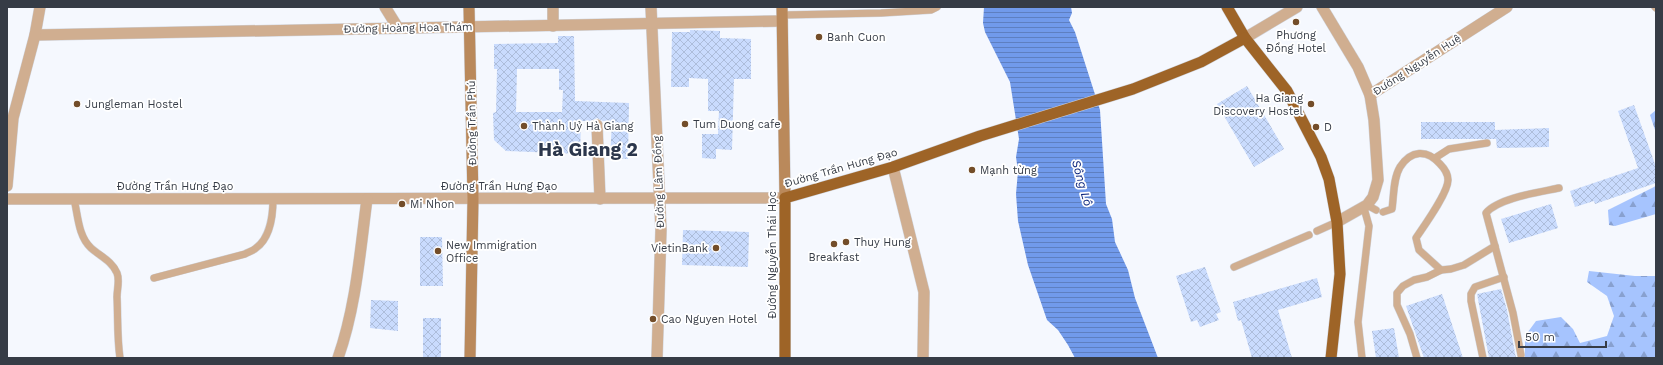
<svg xmlns="http://www.w3.org/2000/svg" width="1663" height="365" font-family="'Work Sans',sans-serif">
  <defs>
    <pattern id="forest-firs" width="22" height="20" patternUnits="userSpaceOnUse"><rect width="22" height="20" fill="#a6c4fe"/><path d="M5 1l3.5 6h-7zM16 11l3.5 6h-7z" fill="#88a0cf"/></pattern>
    <pattern id="water-rules" width="6" height="5" patternUnits="userSpaceOnUse"><rect width="6" height="5" fill="#719aeb"/><path d="M0 2.5h6" fill="none" stroke="#5e7fc0"/></pattern>
    <pattern id="building-cross-hatch" width="8" height="8" patternUnits="userSpaceOnUse"><rect width="8" height="8" fill="#c9dbfd"/><path d="M0 0l8 8M0 8l8-8" fill="none" stroke="#adbdda"/></pattern>
  </defs>
  <rect width="100%" height="100%" fill="#f5f8fe"/>
  <g fill="url(#forest-firs)">
    <polygon points="1656,110 1656,133 1650,115"/>
    <polygon points="1656,186 1656,214 1615,226 1609,225 1608,210"/>
    <polygon points="1589,271 1635,276 1656,276 1656,358 1525,358 1525,336 1536,321 1561,317 1573,329 1580,343 1607,336 1614,316 1607,296 1587,282"/>
  </g>
  <polygon fill="url(#water-rules)" points="984,7 1071,7 1072,13 1069,20 1075,32 1100,110 1106,204 1112,219 1115,242 1128,270 1135,298 1158,358 1075,358 1068,345 1058,330 1047,320 1028,265 1018,221 1016,194 1018,171 1016,157 1019,139 1010,82 985,32 983,23"/>
  <g fill="url(#building-cross-hatch)" fill-rule="evenodd">
    <polygon points="690,30 720,31 720,38 751,39 751,79 734,79 732,150 716,149 716,159 702,158 702,134 718,134 719,111 708,111 708,79 689,78 689,87 671,87 672,32 690,32"/>
    <path d="M 558,36 L 574,36 L 575,101 L 629,103 L 628,159 L 610,158 L 612,122 L 603,121 L 597,118 L 591,121 L 581,121 L 580,154 L 506,151 L 494,140 L 493,113 L 496,112 L 497,69 L 494,69 L 494,44 L 558,43 ZM 517,69 L 559,69 L 559,90 L 563,90 L 562,112 L 516,112 Z"/>
    <polygon points="1247,86 1284,149 1254,167 1217,104"/>
    <polygon points="1634,105 1656,167 1656,183 1595,204 1594,201 1575,207 1570,191 1638,168 1618,111"/>
    <polygon points="1421,122 1495,122 1495,130 1549,128 1549,147 1497,148 1496,139 1421,139"/>
    <polygon points="1551,204 1558,228 1509,243 1501,219"/>
    <polygon points="683,230 749,232 748,267 682,265"/>
    <polygon points="420,237 442,237 443,286 420,286"/>
    <polygon points="1205,267 1221,312 1216,314 1219,320 1200,327 1197,320 1191,322 1176,276"/>
    <polygon points="1317,278 1322,297 1278,310 1292,358 1252,358 1241,320 1238,321 1233,302"/>
    <polygon points="1501,289 1507,310 1516,358 1489,358 1477,294"/>
    <polygon points="1442,294 1463,358 1424,358 1406,306"/>
    <polygon points="371,300 398,301 398,331 370,328"/>
    <rect x="423" y="318" width="18" height="40"/>
    <polygon points="1394,328 1399,358 1376,358 1372,331"/>
  </g>
  <g fill="none" stroke-linecap="round" stroke-linejoin="round">
    <defs>
      <g id="service">
        <polyline points="1655,7 1656,8"/>
        <polyline points="782,15 881,13 931,10 937,7"/>
        <polyline points="1435,158 1449,149 1487,143"/>
        <path d="M 74,199 C 78,215 78,236 91,248 C 100,256 112,261 117,273 C 120,280 117,289 117,297 C 118,317 117,338 120,358"/>
        <polyline points="1367,205 1376,210"/>
        <path d="M 1383,212 L 1392,209 C 1394,195 1393,179 1400,167 C 1411,150 1427,149 1440,164 C 1444,168 1448,174 1448,180 C 1448,193 1424,226 1416,238 L 1419,250 L 1441,270"/>
        <polyline points="1317,231 1337,222"/>
        <polyline points="1234,267 1309,235"/>
        <path d="M 154,278 L 245,254 C 248,252 253,251 256,248 C 270,238 273,215 273,199"/>
        <path d="M 1521,355 L 1513,313 L 1486,213 C 1498,198 1540,192 1559,188"/>
        <polyline points="1362,358 1358,322 1369,226 1364,208"/>
        <polyline points="1417,358 1410,334 1397,305 1397,293 1403,286 1414,280 1427,277 1441,270 1451,269 1464,265 1495,246"/>
        <polyline points="1483,358 1471,301 1471,294 1475,287 1504,277"/>
      </g>
      <g id="minor">
        <polyline points="385,7 398,28"/>
        <polyline points="553,7 553,26"/>
        <polyline points="651,7 661,230 657,358"/>
        <polyline points="1322,7 1358,67 1370,95 1374,120 1378,180 1373,197 1367,205 1337,222"/>
        <polyline points="35,35 782,21"/>
        <polyline points="1370,95 1507,7"/>
        <polyline points="597,125 600,199"/>
        <polyline points="893,167 924,292 923,358"/>
        <polyline points="7,199 785,198"/>
        <path d="M 338,358 C 356,307 360,252 367,199"/>
      </g>
      <g id="tertiary">
        <polyline points="1245,38 1297,7"/>
        <polyline points="7,186 13,118 35,35 40,7"/>
      </g>
      <g id="secondary">
        <polyline points="469,7 473,199 470,358"/>
        <polyline points="782,7 785,198"/>
      </g>
      <g id="trunk">
        <polyline points="1227,7 1245,38 1287,91 1321,157 1329,179 1337,222 1340,274 1331,358"/>
        <polyline points="785,358 785,198 893,167 980,136 1133,89 1201,62 1245,38"/>
      </g>
    </defs>
    <use href="#service" stroke="#cfd2d9" stroke-width="8"/>
    <use href="#minor" stroke="#cfd2d9" stroke-width="12"/>
    <use href="#tertiary" stroke="#cfd2d9" stroke-width="12"/>
    <use href="#secondary" stroke="#cfd2d9" stroke-width="12"/>
    <use href="#trunk" stroke="#cfd2d9" stroke-width="12"/>
    <use href="#service" stroke="#d0ae90" stroke-width="7"/>
    <use href="#minor" stroke="#d0ae90" stroke-width="11"/>
    <use href="#tertiary" stroke="#d0ae90" stroke-width="11"/>
    <use href="#secondary" stroke="#ba895b" stroke-width="11"/>
    <use href="#trunk" stroke="#9e6427" stroke-width="11"/>
  </g>
  <g fill="#734d29" stroke="#fff" stroke-width="1.5">
    <circle cx="1296" cy="22" r="4"/>
    <circle cx="819" cy="37" r="4"/>
    <circle cx="77" cy="104" r="4"/>
    <circle cx="1311" cy="104" r="4"/>
    <circle cx="685" cy="124" r="4"/>
    <circle cx="524" cy="126" r="4"/>
    <circle cx="1316" cy="127" r="4"/>
    <circle cx="972" cy="170" r="4"/>
    <circle cx="402" cy="204" r="4"/>
    <circle cx="846" cy="242" r="4"/>
    <circle cx="834" cy="244" r="4"/>
    <circle cx="716" cy="248" r="4"/>
    <circle cx="438" cy="251" r="4"/>
    <circle cx="653" cy="319" r="4"/>
  </g>
  <g text-anchor="middle" dominant-baseline="central" stroke-width="3.5" stroke-linejoin="round" paint-order="stroke">
    <g font-size="11" fill="#363c46" stroke="#fff">
      <text transform="translate(408 28) rotate(-1)">Đường Hoàng Hoa Thám</text>
      <text transform="translate(1417 65) rotate(-33)">Đường Nguyễn Huệ</text>
      <text transform="translate(472 123) rotate(-91)">Đường Trần Phú</text>
      <text transform="translate(841 168) rotate(-16)">Đường Trần Hưng Đạo</text>
      <text transform="translate(659 182) rotate(-92)">Đường Lâm Đồng</text>
      <text x="175" y="186">Đường Trần Hưng Đạo</text>
      <text x="499" y="186">Đường Trần Hưng Đạo</text>
      <text transform="translate(772 255) rotate(-90)">Đường Nguyễn Thái Học</text>
    </g>
    <g font-size="11" fill="#363c46" stroke="#fff" text-anchor="start">
      <text x="1296" y="35" text-anchor="middle">Phương<tspan x="1296" dy="13">Đồng Hotel</tspan></text>
      <text x="827" y="37">Banh Cuon</text>
      <text x="1303" y="98" text-anchor="end">Ha Giang<tspan x="1303" dy="13">Discovery Hostel</tspan></text>
      <text x="85" y="104">Jungleman Hostel</text>
      <text x="693" y="124">Tum Duong cafe</text>
      <text x="532" y="126">Thành Uỷ Hà Giang</text>
      <text x="1324" y="127">D</text>
      <text x="980" y="170">Mạnh từng</text>
      <text x="410" y="204">Mi Nhon</text>
      <text x="854" y="242">Thuy Hung</text>
      <text x="446" y="245">New Immigration<tspan x="446" dy="13">Office</tspan></text>
      <text x="708" y="248" text-anchor="end">VietinBank</text>
      <text x="834" y="257" text-anchor="middle">Breakfast</text>
      <text x="661" y="319">Cao Nguyen Hotel</text>
    </g>
    <g font-size="12" font-style="italic" fill="#001c78" stroke="#fff">
      <text transform="translate(1082 183) rotate(74)">Sông Lô</text>
    </g>
    <g font-size="19" font-weight="bold" fill="#2c374c" stroke="#fff">
      <text x="588" y="149">Hà Giang 2</text>
    </g>
  </g>
  <rect width="1663" height="365" fill="none" stroke="#363c46" stroke-width="16"/>
  <path d="M1519 341v6h87v-6" fill="none" stroke="#363c46" stroke-width="2"/>
  <text x="1525" y="341" font-size="12" fill="#363c46" stroke="#ffffff" stroke-width="3" paint-order="stroke">50 m</text>
</svg>
